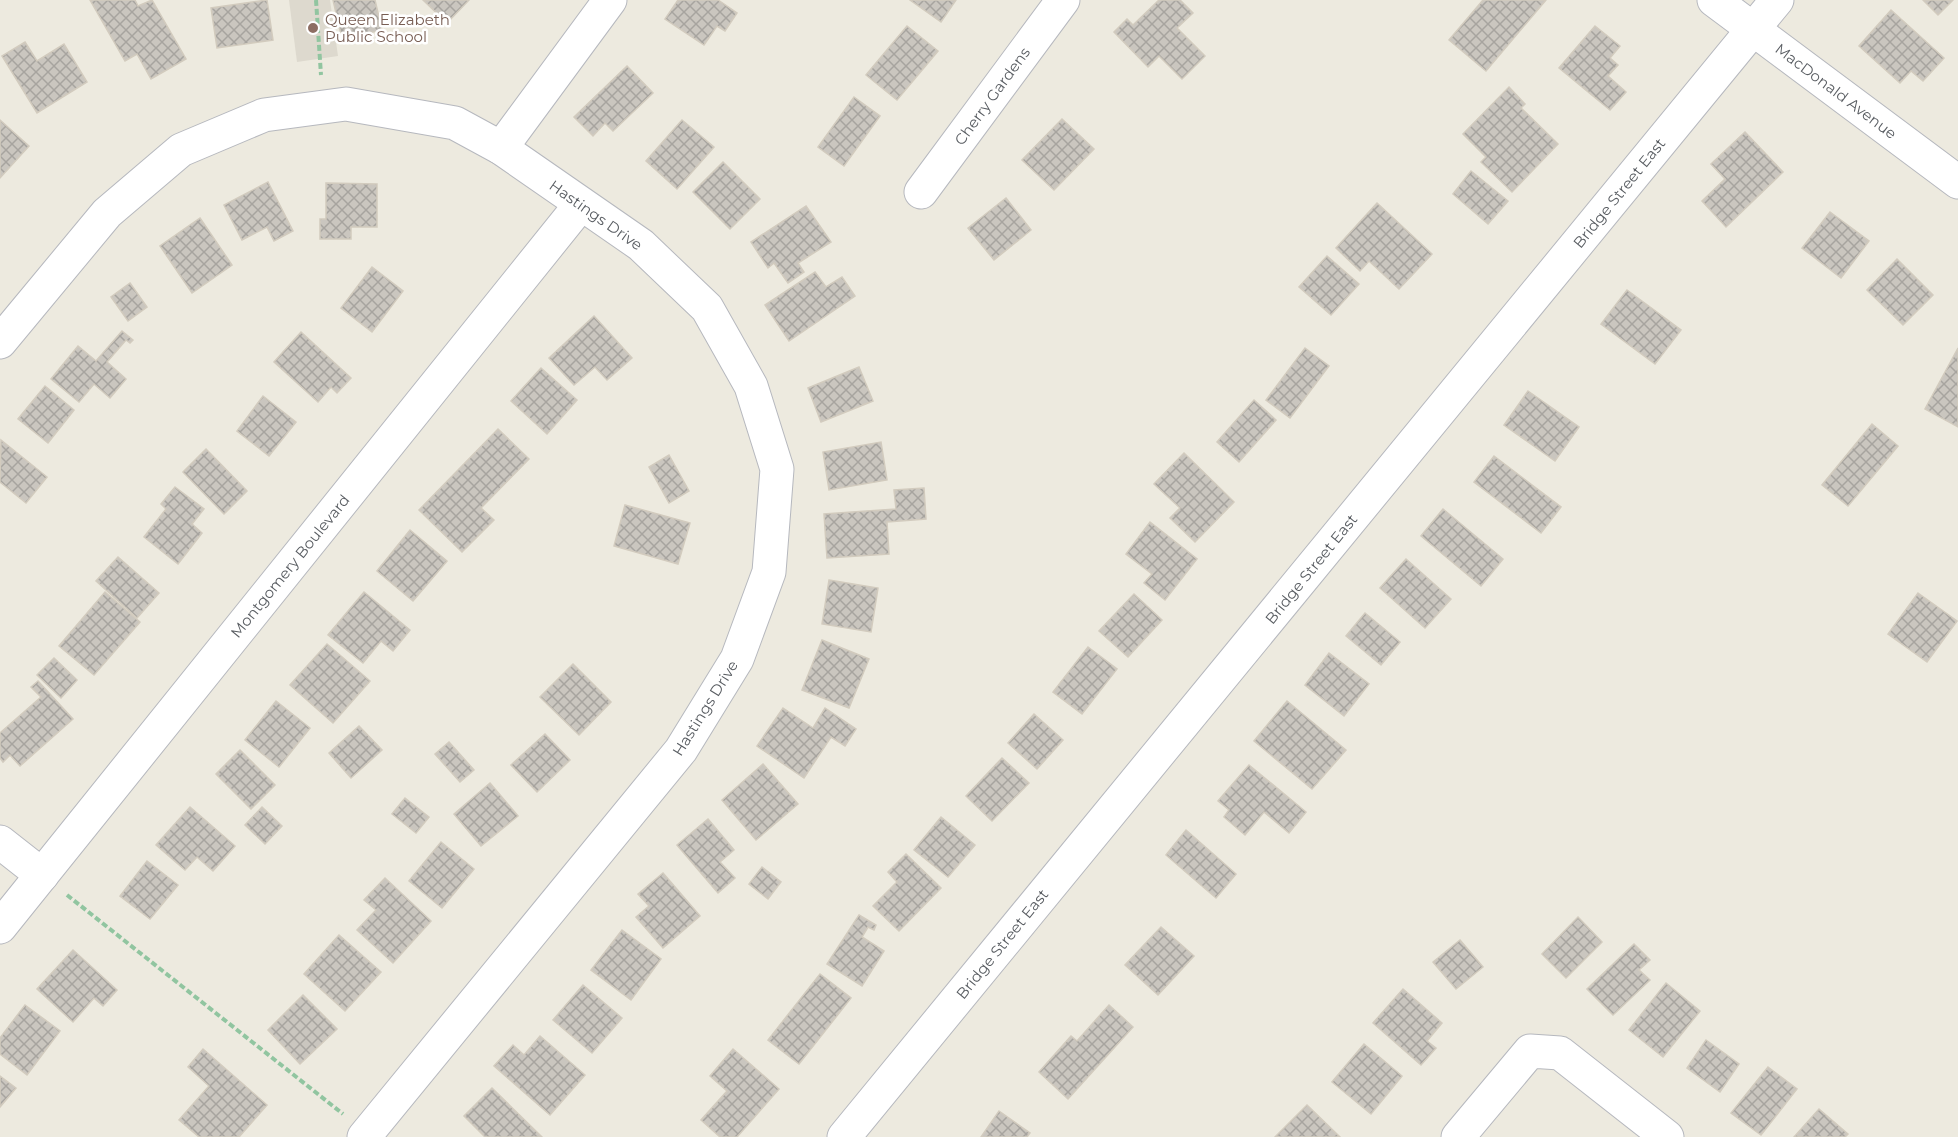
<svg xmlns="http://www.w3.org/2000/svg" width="1958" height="1137" font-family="Montserrat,sans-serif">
  <defs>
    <pattern id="building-cross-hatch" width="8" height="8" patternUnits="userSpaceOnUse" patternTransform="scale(1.5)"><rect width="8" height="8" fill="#cac6bf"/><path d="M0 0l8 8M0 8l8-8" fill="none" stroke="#a7a49f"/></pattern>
  </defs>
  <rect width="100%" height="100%" fill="#edeadf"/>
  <polygon fill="#ddd9ce" points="289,0 330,0 338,56 297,62"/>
  <g fill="url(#building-cross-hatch)" stroke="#d2cbbe" stroke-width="1.5">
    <polygon points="90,0 135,0 138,6 152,0 186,59 151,79 137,54 125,61"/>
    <polygon points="267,0 273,40 217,48 211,8"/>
    <polygon points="333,0 375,0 382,30 342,39"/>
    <polygon points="423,0 469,0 447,23"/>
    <polygon points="678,0 718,0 737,13 725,31 717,26 704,45 665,19"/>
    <polygon points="910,0 956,0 941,22"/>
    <polygon points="1159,0 1180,0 1193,13 1177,28 1205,56 1182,79 1159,56 1148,67 1114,32 1127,19 1133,25"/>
    <polygon points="1483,0 1546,0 1486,71 1449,40"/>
    <polygon points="1923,0 1953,0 1938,15"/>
    <polygon points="1891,10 1944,58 1923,81 1911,71 1900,83 1859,46"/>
    <polygon points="907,26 938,51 897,100 866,75"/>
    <polygon points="1595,26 1620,46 1610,58 1618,65 1608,76 1626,92 1610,110 1559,68"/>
    <polygon points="25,42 37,61 64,44 87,82 37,113 2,56"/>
    <polygon points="627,66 653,93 613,131 605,123 593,136 574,117"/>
    <polygon points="1509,87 1525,104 1521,108 1558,144 1512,192 1481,162 1486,157 1463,134"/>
    <polygon points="854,97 880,116 844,166 818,147"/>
    <polygon points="1062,119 1094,149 1054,190 1022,160"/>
    <polygon points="0,120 29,146 0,178"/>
    <polygon points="682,120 714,147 677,189 646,161"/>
    <polygon points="1745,132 1783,172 1726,227 1702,201 1725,179 1711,164"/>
    <polygon points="723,162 760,199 730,229 693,192"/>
    <polygon points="1471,171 1508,201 1488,224 1453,194"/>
    <polygon points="268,182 293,231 274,241 267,227 242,240 224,205"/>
    <polygon points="326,183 377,184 377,227 351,227 351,239 320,239 320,219 326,219"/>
    <polygon points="1006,198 1031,230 994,260 968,228"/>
    <polygon points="1377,203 1432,254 1399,289 1369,261 1360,271 1336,248"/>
    <polygon points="806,206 831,242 798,263 804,272 788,283 774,263 768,268 751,242"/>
    <polygon points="1830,212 1869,241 1841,278 1802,248"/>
    <polygon points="200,218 232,265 192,293 160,246"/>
    <polygon points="1327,256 1359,284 1331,315 1299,287"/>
    <polygon points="1897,259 1933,295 1903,325 1867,290"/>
    <polygon points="372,267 403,291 372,332 341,308"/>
    <polygon points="815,272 826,287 842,277 855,296 789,341 765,305"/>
    <polygon points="130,283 147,307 128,321 111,297"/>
    <polygon points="1627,290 1681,330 1655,364 1601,324"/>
    <polygon points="594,316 632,358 607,380 595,367 574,385 549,358"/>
    <polygon points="122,331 133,340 130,343 126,340 107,362 126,379 110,398 94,384 79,402 51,379 78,346 96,361"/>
    <polygon points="301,332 351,378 337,393 331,387 318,402 274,362"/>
    <polygon points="1305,348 1329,366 1290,418 1266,400"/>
    <polygon points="1958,348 1958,427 1925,409"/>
    <polygon points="859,367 873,401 821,422 808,388"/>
    <polygon points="541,368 577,400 547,434 511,401"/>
    <polygon points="45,386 74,410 48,443 18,419"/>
    <polygon points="1528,391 1579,427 1555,461 1504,425"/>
    <polygon points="263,396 296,422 269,456 237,431"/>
    <polygon points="1254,400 1276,420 1239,462 1217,442"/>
    <polygon points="1872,424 1898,446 1848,506 1822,485"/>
    <polygon points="498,429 529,459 481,508 494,520 462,552 419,510"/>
    <polygon points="1,440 47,477 26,503 0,482"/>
    <polygon points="881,442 887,480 829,490 823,452"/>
    <polygon points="206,449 247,491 224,514 183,472"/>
    <polygon points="1184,453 1234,502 1195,542 1170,518 1180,508 1154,484"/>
    <polygon points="669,455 689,491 669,503 649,467"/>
    <polygon points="1494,456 1561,507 1541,533 1474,482"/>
    <polygon points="175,487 204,509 192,524 202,533 178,564 144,537 166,509 161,504"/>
    <polygon points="924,488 926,519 887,522 889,554 827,558 824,514 896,509 894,490"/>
    <polygon points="625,505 690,523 678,564 614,546"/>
    <polygon points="1443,509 1503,559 1481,586 1421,536"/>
    <polygon points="1150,522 1197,559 1165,600 1144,583 1152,574 1126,554"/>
    <polygon points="410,530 447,561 413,601 377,571"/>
    <polygon points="118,557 159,593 137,618 96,581"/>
    <polygon points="1406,559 1451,599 1425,628 1380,588"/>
    <polygon points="829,580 878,588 871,632 822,624"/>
    <polygon points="105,592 140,622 94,675 59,646"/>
    <polygon points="364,592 410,630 393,651 381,641 363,663 328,635"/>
    <polygon points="1918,593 1957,621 1927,662 1888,634"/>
    <polygon points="1134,594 1162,620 1128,657 1099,631"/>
    <polygon points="1365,613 1400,642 1381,665 1346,636"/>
    <polygon points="822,640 869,659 849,708 802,690"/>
    <polygon points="327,644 370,681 333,723 290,685"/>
    <polygon points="1088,647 1117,669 1082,714 1053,692"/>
    <polygon points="1329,653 1369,684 1344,716 1305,685"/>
    <polygon points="54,658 77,680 61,698 37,675"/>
    <polygon points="573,664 611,702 579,735 540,697"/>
    <polygon points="38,681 73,719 20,766 10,755 3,762 0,758 0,733 41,697 31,687"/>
    <polygon points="276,701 310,728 279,767 245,740"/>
    <polygon points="1287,701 1346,750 1312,789 1254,741"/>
    <polygon points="783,708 813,728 825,708 856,729 845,746 831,737 804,778 757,746"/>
    <polygon points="1034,714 1063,740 1037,769 1008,743"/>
    <polygon points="359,726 382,750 351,778 329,753"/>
    <polygon points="545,734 570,760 537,792 511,765"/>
    <polygon points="449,742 474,770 460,782 435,754"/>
    <polygon points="240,750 275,785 251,809 216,774"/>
    <polygon points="1002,758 1029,783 992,821 966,796"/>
    <polygon points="763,764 798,804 756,840 722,800"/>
    <polygon points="1249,765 1306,812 1289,833 1264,812 1245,835 1224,817 1229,810 1218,801"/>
    <polygon points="490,783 518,816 481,846 454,814"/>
    <polygon points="405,798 429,817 416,833 392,814"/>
    <polygon points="190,807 235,846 213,871 197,857 185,870 156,845"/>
    <polygon points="262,807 282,826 265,844 245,825"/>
    <polygon points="941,817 975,845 948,877 914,850"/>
    <polygon points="708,819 734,850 720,862 735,878 718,893 677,845"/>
    <polygon points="1186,830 1236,874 1216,898 1166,855"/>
    <polygon points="441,842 474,869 442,908 409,881"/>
    <polygon points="906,854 941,888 899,931 873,906 897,882 888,872"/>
    <polygon points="147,861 178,885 150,919 120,896"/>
    <polygon points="762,867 781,882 768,899 749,884"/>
    <polygon points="663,873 700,916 663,948 636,917 649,906 638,894"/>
    <polygon points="385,878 431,921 393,963 357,930 376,910 364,900"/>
    <polygon points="859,915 876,925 874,930 868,927 862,937 884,951 862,986 827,964"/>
    <polygon points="1578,917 1602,942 1566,978 1542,954"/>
    <polygon points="1161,927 1194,956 1158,995 1125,965"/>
    <polygon points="622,930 661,959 631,1000 591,970"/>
    <polygon points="339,935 381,972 345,1011 304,974"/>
    <polygon points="1460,940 1483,967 1456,989 1433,962"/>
    <polygon points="1634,944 1650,960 1639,970 1650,980 1613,1015 1587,989"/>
    <polygon points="73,950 117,990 103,1006 94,998 73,1022 37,989"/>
    <polygon points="820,974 851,998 799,1064 768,1040"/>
    <polygon points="1666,983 1700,1011 1663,1057 1629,1030"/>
    <polygon points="583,985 622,1018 592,1053 553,1020"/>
    <polygon points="1403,989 1442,1023 1427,1041 1436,1048 1421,1065 1373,1023"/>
    <polygon points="303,995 337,1029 300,1064 268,1030"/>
    <polygon points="25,1005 60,1031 27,1075 0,1054 0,1038"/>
    <polygon points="1109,1005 1133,1027 1068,1099 1039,1072 1071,1036 1077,1041"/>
    <polygon points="540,1036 585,1075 550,1115 494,1066 513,1045 524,1055"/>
    <polygon points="1706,1040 1739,1064 1720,1092 1687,1068"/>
    <polygon points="1364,1044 1402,1076 1371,1114 1332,1082"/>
    <polygon points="203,1049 267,1105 239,1137 199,1137 179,1120 209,1086 188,1067"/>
    <polygon points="733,1049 779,1089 737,1137 720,1137 701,1120 727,1091 710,1076"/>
    <polygon points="1768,1067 1797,1089 1761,1135 1731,1113"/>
    <polygon points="0,1076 16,1088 0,1107"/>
    <polygon points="492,1088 542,1137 485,1137 464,1116"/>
    <polygon points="1307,1105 1340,1137 1275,1137"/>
    <polygon points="1819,1109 1848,1134 1845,1137 1794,1137"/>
    <polygon points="999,1111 1030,1133 1027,1137 981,1137"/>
  </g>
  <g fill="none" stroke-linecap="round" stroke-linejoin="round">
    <defs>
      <g id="minor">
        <polyline points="501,148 610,0"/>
        <polyline points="921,192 1063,0"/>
        <polyline points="0,342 107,213 181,150 264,115 346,104 455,123 501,148 641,245 707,308 751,386 777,469 769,572 737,659 681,750 364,1137"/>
        <polyline points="0,842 42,875"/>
        <polyline points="0,927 581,204"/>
        <polyline points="1458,1137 1530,1051 1560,1053 1667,1137"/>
      </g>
      <g id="tertiary">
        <polyline points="1714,0 1958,182"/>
        <polyline points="844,1137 1777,0"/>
      </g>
    </defs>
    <use href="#minor" stroke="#b6b8be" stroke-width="35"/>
    <use href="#tertiary" stroke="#b6b8be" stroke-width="35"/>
    <g stroke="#91c5a0" stroke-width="4" stroke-dasharray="6 3" stroke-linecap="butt">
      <polyline points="316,0 321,75"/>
      <polyline points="67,895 343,1114"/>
    </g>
    <use href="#minor" stroke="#fff" stroke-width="33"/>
    <use href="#tertiary" stroke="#fff" stroke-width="33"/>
  </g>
  <circle fill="#8d6e63" stroke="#fff" stroke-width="2" cx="313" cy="28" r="6"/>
  <g text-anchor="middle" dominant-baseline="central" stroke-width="5" stroke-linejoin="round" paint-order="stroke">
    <g font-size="15" fill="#785e54" stroke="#fff" text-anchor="start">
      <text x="325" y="19">Queen Elizabeth<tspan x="325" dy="17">Public School</tspan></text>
    </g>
    <g font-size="15" fill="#595d62" stroke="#fff">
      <text transform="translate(1836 91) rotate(37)">MacDonald Avenue</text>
      <text transform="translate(992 96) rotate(-54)">Cherry Gardens</text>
      <text transform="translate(1619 193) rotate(-51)">Bridge Street East</text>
      <text transform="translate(596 215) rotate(35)">Hastings Drive</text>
      <text transform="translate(290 566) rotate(-51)">Montgomery Boulevard</text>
      <text transform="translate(1311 569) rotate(-51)">Bridge Street East</text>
      <text transform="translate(705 708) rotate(-58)">Hastings Drive</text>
      <text transform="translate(1002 944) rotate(-51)">Bridge Street East</text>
    </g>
  </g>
</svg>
